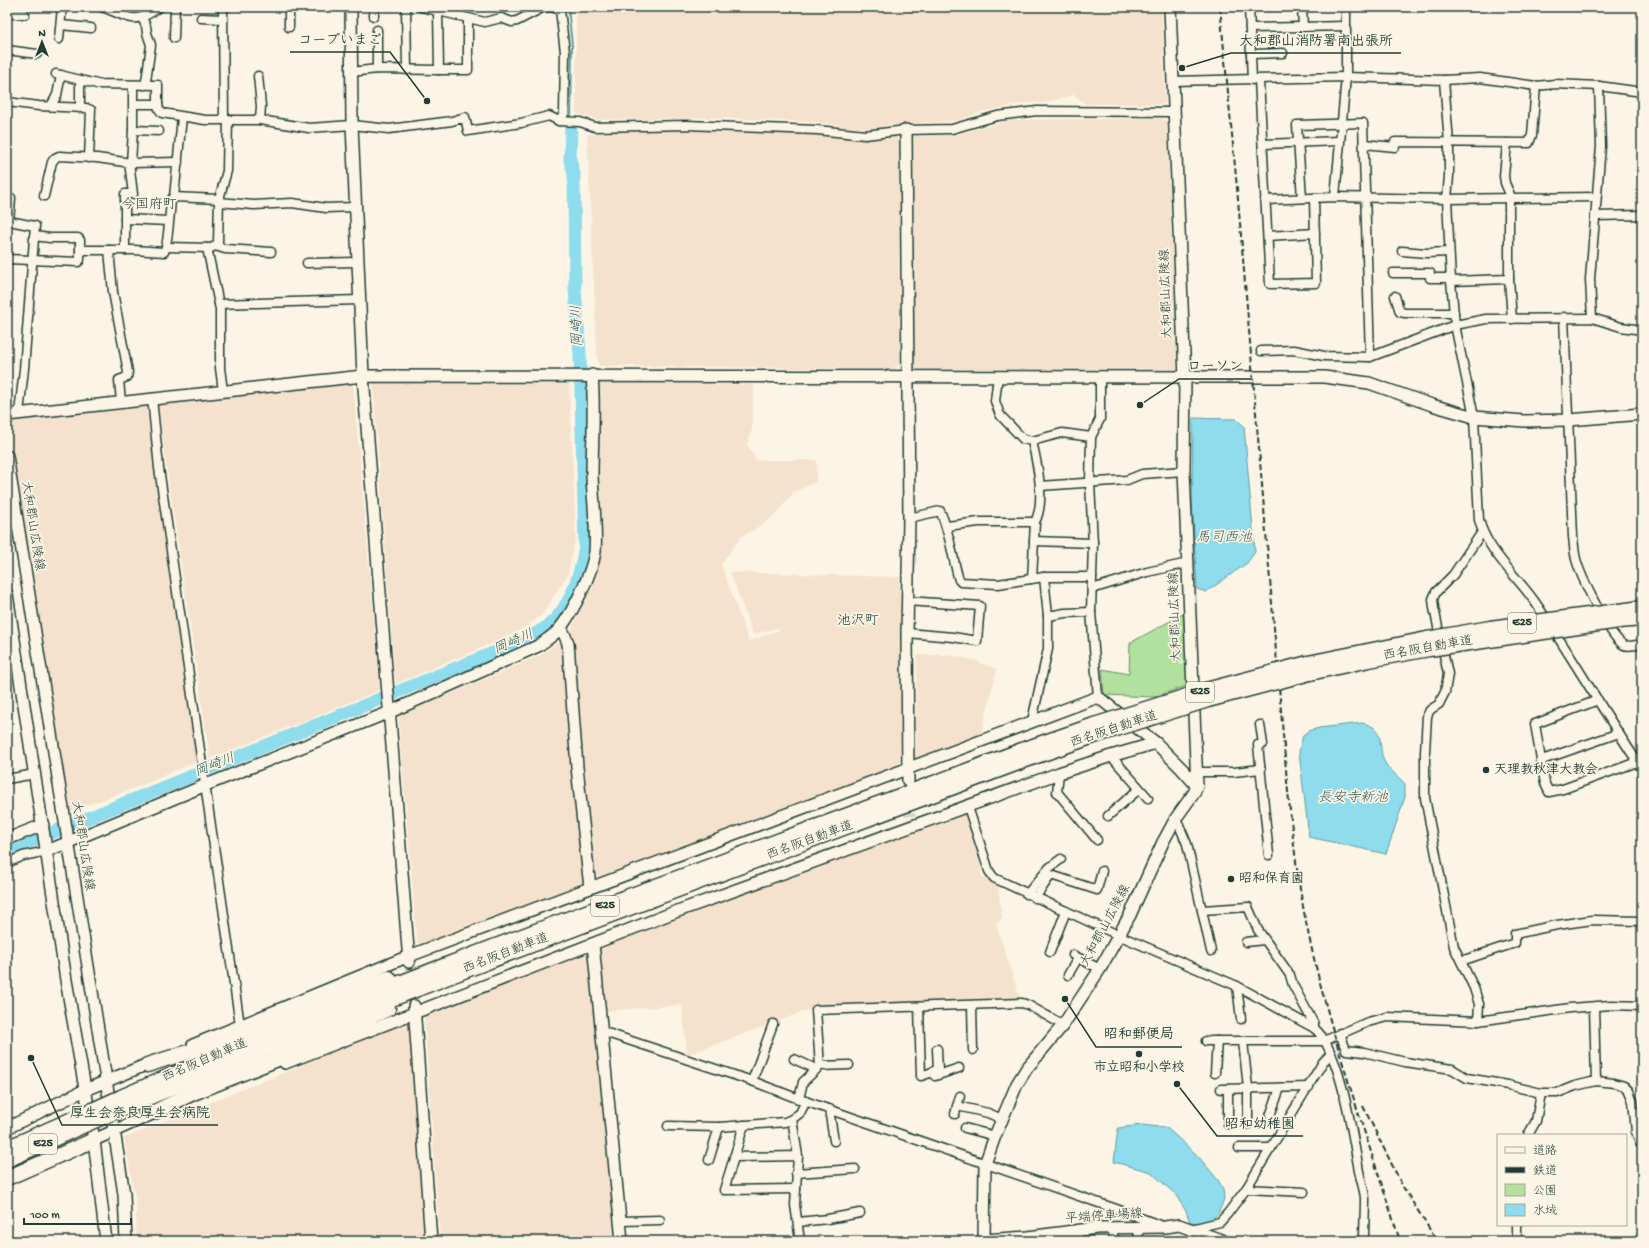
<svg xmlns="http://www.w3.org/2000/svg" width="1649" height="1248" font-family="'Gochi Hand','Klee One',sans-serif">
  <rect width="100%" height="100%" fill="#fcf5e5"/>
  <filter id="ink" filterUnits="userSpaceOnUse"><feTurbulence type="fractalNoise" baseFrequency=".025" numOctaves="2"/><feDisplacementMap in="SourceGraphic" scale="8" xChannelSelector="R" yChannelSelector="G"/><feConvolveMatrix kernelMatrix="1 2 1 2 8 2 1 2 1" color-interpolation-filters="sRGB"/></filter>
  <g filter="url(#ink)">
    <g fill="#f5e2ce">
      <polygon points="576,7 1162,7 1165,104 1086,104 1074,95 1044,103 1029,103 984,111 956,121 893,125 870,129 854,128 814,122 712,118 597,120 576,113"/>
      <polygon points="1161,118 1167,121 1177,369 914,369 913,136 955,135 1010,120"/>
      <polygon points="678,129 817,134 866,139 893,135 899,139 900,364 895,369 599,366 597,355 587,134"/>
      <polygon points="353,383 380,690 210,759 157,404"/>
      <polygon points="373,383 569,384 576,537 567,576 541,616 520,630 491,644 395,684"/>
      <polygon points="595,383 754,385 752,429 747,444 756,460 817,460 816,482 794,492 777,513 765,523 741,537 721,564 749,641 779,630 777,628 753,635 730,572 900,577 900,761 895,768 815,800 599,878 592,874 570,631 587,598 595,578 597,562 599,542"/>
      <polygon points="146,406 199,760 141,786 68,812 7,420"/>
      <polygon points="561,640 584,882 579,887 421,947 417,942 398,716 541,655"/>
      <polygon points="917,655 950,655 978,661 982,664 997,669 981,735 919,760 915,757"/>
      <polygon points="960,812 968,815 980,850 981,876 998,885 1002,918 996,924 1021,1001 832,1008 808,1010 687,1055 682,1005 606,1011 599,948 698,909"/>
      <polygon points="587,952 616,1241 440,1241 424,1017 429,1012"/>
      <polygon points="409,1021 428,1241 136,1241 136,1203 124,1138"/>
    </g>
    <polygon fill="#b2e09e" stroke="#688e69" points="1183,614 1189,685 1154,697 1104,695 1102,669 1129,674 1130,643"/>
    <g fill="#8edcec" stroke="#629ca2">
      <polygon points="1642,15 1642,88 1638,87"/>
      <polygon points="1193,418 1236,419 1244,426 1255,552 1247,563 1206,592 1197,589 1192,500"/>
      <path d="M 1362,723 C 1390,728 1374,749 1387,766 C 1392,772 1399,777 1405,784 L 1405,797 L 1386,854 L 1309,837 L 1299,752 L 1303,735 L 1308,731 L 1319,728 Z"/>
      <polygon points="1142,1125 1167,1128 1198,1156 1218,1180 1223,1189 1224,1199 1219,1212 1213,1219 1200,1223 1190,1222 1186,1211 1175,1194 1151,1172 1114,1162 1118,1128"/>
    </g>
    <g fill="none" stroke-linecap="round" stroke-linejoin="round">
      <polyline stroke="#629ca2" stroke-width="2" points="568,7 572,45 571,119"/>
      <path stroke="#8edcec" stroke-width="13" d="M 7,851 L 525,640 C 533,635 542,631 549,625 C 571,607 581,573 585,546 L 580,354 L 575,289 L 574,174 L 570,160 L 571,125"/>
      <g stroke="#d0d0c2" stroke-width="11" stroke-dasharray="11 5.5" stroke-linecap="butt">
        <polyline points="909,797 910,816"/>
        <polyline points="410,964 414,1006"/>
      </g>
      <defs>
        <g id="street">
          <path d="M 101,7 C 128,15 132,28 159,7"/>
          <polyline points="223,7 224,120"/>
          <polyline points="374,7 374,16"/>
          <polyline points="406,7 407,70"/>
          <polyline points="421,7 485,22 501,18 512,22 517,21 542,8 551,7 560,10 565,52 564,114 559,121"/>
          <polyline points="1249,7 1252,80"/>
          <polyline points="1302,7 1303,27"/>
          <path d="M 1346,7 L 1346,77 L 1444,80 L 1449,143 L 1449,176 L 1447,199 L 1451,281 L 1455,325 L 1474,417 L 1479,520 C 1487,551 1517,576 1535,602 C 1572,657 1605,714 1642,769"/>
          <polyline points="7,14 25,14"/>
          <polyline points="142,18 146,26 147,33 151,45 146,81 144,85"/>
          <polyline points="201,18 223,19"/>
          <polyline points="61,25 91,28"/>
          <polyline points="289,27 289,7"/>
          <polyline points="1250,28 1346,26"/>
          <polyline points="377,30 377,69"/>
          <polyline points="174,38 175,7"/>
          <polyline points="59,39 62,7"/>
          <polyline points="7,50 37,54"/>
          <polyline points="1251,54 1283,53"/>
          <polyline points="439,70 468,70 468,18"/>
          <polyline points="351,72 377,69 439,70 438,10"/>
          <polyline points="56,74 97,84 158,85 158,104 159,109 162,113 205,120 260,120 309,128 352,125 389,129 452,121 465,117 468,131 521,123 549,116 559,121 580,122 595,127 687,125 817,130 865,135 906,130 952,129 997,116 1037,111 1173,112"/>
          <polyline points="258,76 261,106 260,120"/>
          <polyline points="1259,80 1270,284 1316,283 1314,198"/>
          <polyline points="1444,80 1480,78 1536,86 1555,84 1599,86 1642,92"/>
          <polyline points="1173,81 1346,77 1335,197"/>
          <polyline points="7,102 39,106 86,108 91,110 89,158"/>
          <polyline points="134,104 158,104"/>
          <polyline points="51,106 57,95 61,75"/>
          <polyline points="80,108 80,81"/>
          <polyline points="133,130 159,131"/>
          <polyline points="1507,143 1504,176 1505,183 1511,197"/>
          <polyline points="1263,144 1339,141"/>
          <polyline points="1364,144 1395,147 1395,142 1529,143 1532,135 1536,86"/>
          <polyline points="131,163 133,130 133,86"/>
          <polyline points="44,196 52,162 55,158 59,156 97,158 131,163 178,162"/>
          <polyline points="7,197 11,198 9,221 35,226 24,369 19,413"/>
          <polyline points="174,197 182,117"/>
          <polyline points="1302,198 1297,125 1363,123 1370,357"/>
          <polyline points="1509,198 1509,279 1512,319"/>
          <polyline points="1265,200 1335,197 1447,199 1596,197"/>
          <polyline points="219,202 254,205 292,203 326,208 355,207"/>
          <polyline points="1595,216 1642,215"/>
          <polyline points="125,219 168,221"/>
          <polyline points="1268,236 1315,233"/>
          <polyline points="215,246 225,249 271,252"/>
          <polyline points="166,247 211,248 215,246 218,243 219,199 227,171 228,119"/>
          <polyline points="207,248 220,309 220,368 223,391"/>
          <path d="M 80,250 L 134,250 L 164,252 C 168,247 170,209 171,200 L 173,197 L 219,199"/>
          <polyline points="109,250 113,292 128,372 127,377 119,380 121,402"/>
          <polyline points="125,250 125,194 133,194 129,162"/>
          <polyline points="1402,251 1426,253 1449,252"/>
          <polyline points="7,259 78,262 80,260 80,240 78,238 50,238 34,236"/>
          <polyline points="307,263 357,262"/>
          <polyline points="1393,273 1430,273 1430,278 1451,278"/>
          <polyline points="1451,281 1509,279"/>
          <polyline points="1395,296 1400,312 1405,313 1454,313"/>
          <polyline points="219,304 359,300"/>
          <path d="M 1564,317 L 1573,537 C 1574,544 1574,552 1576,559 C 1580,575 1610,638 1624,645 C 1628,647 1637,645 1642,644"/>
          <polyline points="1592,318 1590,279 1601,146 1599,86"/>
          <polyline points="1261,351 1294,350 1324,356 1370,357 1455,325 1486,319 1592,318 1621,327 1642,330"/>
          <path d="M 998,376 L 995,401 L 1000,415 L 1023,439 L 1032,441 C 1037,463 1046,501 1035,522 L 1032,579"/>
          <polyline points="152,398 159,468 240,1025"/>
          <polyline points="1032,441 1062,433 1091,437"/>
          <polyline points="1040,486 1127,480 1142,474 1184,471"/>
          <path d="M 909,518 L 940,511 C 950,532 952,557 959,580 L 961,582 L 998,584 L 1044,577 L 1092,577"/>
          <polyline points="7,523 17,521"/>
          <polyline points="947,526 979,522 1035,522"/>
          <polyline points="1034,541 1093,543"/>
          <polyline points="1092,589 1147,572 1188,563"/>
          <polyline points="1048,616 1065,613 1091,612"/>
          <polyline points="907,633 953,637 977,641 980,606 907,601"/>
          <polyline points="1098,697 1091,612 1093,543 1090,483 1091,437 1100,419 1100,377"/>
          <polyline points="1598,700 1535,724 1545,784 1549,792 1563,789 1637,762"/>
          <polyline points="1032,721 1048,649 1048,616 1044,577"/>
          <polyline points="1260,725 1263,744 1258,745 1269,855"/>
          <polyline points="1111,756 1148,798"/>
          <polyline points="1542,760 1619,733"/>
          <polyline points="1198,772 1234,772 1261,769"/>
          <polyline points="1059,773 1057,792 1097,840"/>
          <polyline points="7,779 35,774"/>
          <path d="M 968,807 L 989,871 L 994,878 L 1118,935 L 1237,986 L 1314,1028 C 1340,1049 1352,1132 1358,1165 C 1359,1176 1364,1187 1365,1198 C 1365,1212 1364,1227 1364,1241"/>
          <polyline points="1108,816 1139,789"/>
          <polyline points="1176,818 1187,844 1211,951"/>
          <polyline points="7,863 23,856 47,851"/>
          <polyline points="1027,894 1049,868 1061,859"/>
          <polyline points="1035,898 1051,875 1097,890 1102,871"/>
          <polyline points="1202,910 1248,907 1258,930 1290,975 1293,985 1314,1024 1314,1028"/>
          <polyline points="1246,942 1264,940"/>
          <polyline points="1050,952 1066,911"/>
          <polyline points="1073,955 1100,969"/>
          <polyline points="1461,961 1515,943 1515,934 1557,925 1592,920 1642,921"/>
          <polyline points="1068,975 1078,958"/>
          <polyline points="1237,986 1241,1019"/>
          <polyline points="972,1005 973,1050"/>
          <polyline points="919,1007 921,1076 938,1070 937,1049"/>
          <polyline points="1594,1007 1596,1081"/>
          <polyline points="1478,1021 1479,1004 1474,988 1454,947 1425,798 1425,752 1427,716 1430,710 1439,704 1445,692 1448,674 1434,608 1433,599 1436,592 1453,575 1482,532"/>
          <polyline points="601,1031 752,1081 799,1099 1122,1211 1162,1226"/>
          <polyline points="1340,1033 1346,1050 1364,1052 1405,1062 1452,1069 1467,1078 1508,1085 1541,1093 1557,1093 1575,1086 1596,1081 1614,1083 1624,1086 1629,1091 1633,1101 1636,1132 1640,1143 1642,1144"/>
          <polyline points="1206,1041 1324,1041 1368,1022 1387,1017 1478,1021 1570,1008 1611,1005 1642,1006"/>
          <polyline points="1243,1041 1248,1088 1248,1124"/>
          <polyline points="794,1059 816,1069"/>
          <polyline points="820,1066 849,1065"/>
          <polyline points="934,1071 935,1076 959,1068"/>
          <polyline points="1215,1073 1217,1041"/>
          <polyline points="752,1081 773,1024"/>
          <polyline points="1221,1089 1309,1087"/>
          <polyline points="799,1099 803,1082 820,1066 816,1010 1022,1003 1028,1005 1063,1025"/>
          <polyline points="957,1106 988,1113 1002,1119"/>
          <polyline points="829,1109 834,1141"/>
          <polyline points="955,1114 960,1096"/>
          <polyline points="1270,1116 1280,1088"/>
          <polyline points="1228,1124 1228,1089"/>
          <polyline points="744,1125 724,1190 796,1189"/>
          <polyline points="668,1126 719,1127 785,1122 792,1119"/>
          <polyline points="965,1128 995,1136"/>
          <polyline points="1528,1135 1536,1121 1541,1093"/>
          <polyline points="1239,1148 1271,1148"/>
          <polyline points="734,1157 798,1156"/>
          <polyline points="709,1160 719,1127"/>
          <polyline points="796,1173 855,1169"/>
          <polyline points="1246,1189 1304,1192"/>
          <polyline points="621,1221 660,1220"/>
          <polyline points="798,1222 828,1219 860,1213"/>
          <polyline points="1191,1229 1220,1222 1228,1213 1246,1189 1323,1062 1331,1054"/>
          <polyline points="1077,1231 1077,1241"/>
          <polyline points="800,1241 795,1205 798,1156 792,1119 800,1113 806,1101"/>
          <polyline points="1113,1241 1113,1228"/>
          <polyline points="1138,1241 1139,1228"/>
          <polyline points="1517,1241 1517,1225"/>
        </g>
        <g id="secondary">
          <polyline points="351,7 352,125 363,376 409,962"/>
          <polyline points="906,130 909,518 907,633 908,781"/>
          <polyline points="7,415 363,376 1324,377 1369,383 1432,405 1474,417 1524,421 1569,420 1642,414"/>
          <polyline points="7,456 114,1130 124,1194 126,1241"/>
          <polyline points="7,594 66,980 94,1140 106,1241"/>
          <polyline points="561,627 568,643 577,767 590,888"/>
          <polyline points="7,839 43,825"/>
          <path d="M 47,851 L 206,785 L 390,712 L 538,646 C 546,640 555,635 561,627 C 574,610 592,573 595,552 C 597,527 593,501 592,476 C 592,443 595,409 592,375"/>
          <polyline points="593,944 622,1241"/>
          <polyline points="414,1006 431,1241"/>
          <polyline points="193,1045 409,956 1098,697 1156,743 1182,769 1197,786"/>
          <polyline points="285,1063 675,912 1059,773 1111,756 1156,743"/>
          <polyline points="7,1128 85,1090 153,1062"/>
          <polyline points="94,1140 161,1110"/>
          <polyline points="984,1240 1028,1237 1097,1228 1165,1227 1179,1225 1224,1241"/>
          <polyline points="984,1241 985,1164 995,1136 1017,1084 1027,1068 1063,1025 1100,969 1130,915 1163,842 1176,818 1194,793 1197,786 1184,471 1185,378 1170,7"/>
        </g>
        <g id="highway">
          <polyline points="1619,611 1642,608"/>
          <polyline points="1619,621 1642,619"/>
          <polyline points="1308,663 1427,639"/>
          <polyline points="1310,673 1369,660 1429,649"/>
          <polyline points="147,1065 236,1037 335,996 389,978"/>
          <path d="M 121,1097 C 418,968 727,862 1030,747 L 1094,725"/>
          <path d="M 124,1108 C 423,981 730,871 1034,757 L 1097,735"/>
          <polyline points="154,1112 193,1093 290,1054 388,1009"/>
          <polyline points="7,1148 77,1117"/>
          <polyline points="7,1160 80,1127"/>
          <polyline points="7,1178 94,1140"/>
        </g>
      </defs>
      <use href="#street" stroke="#1f3d34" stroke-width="11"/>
      <use href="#secondary" stroke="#1f3d34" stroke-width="14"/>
      <use href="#highway" stroke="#1f3d34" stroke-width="17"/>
      <use href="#street" stroke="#fcf5e5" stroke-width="8"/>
      <use href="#secondary" stroke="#fcf5e5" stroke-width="11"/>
      <use href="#highway" stroke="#fcf5e5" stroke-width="14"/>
      <g stroke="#1f3d34" stroke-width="2" stroke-dasharray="6 3" stroke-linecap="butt">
        <path d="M 1220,7 L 1237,188 L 1287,782 C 1292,831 1297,879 1307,927 C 1329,1033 1367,1137 1400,1241"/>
        <polyline points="1363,1106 1403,1187 1437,1241"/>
      </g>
      <defs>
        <g id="highway-bridge">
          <polyline points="1427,639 1490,628 1619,611"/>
          <polyline points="1429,649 1619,621"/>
          <polyline points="1094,725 1206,690 1308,663"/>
          <polyline points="1097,735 1208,700 1310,673"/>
          <polyline points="77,1117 121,1097"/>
          <polyline points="80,1127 124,1108"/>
        </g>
      </defs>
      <use href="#highway-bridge" stroke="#1f3d34" stroke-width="17" stroke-linecap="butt"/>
      <use href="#highway-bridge" stroke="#fcf5e5" stroke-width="14"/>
    </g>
  </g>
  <g fill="#1f3d34" stroke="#fcf5e5" stroke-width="1.5">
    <circle cx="1486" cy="770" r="4"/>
    <circle cx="1231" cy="879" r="4"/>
    <circle cx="1139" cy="1054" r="4"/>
  </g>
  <g text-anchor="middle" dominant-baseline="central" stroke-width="3.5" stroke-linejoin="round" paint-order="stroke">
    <g fill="#fcf5e5" stroke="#617469" stroke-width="1">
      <rect x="1508" y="613" width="28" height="20" rx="3"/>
      <rect x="1186" y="682" width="28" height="20" rx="3"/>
      <rect x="591" y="896" width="28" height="20" rx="3"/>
      <rect x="29" y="1134" width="28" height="20" rx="3"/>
    </g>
    <g font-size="12" font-weight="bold" fill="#1f3d34">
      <text x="1522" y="623">E25</text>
      <text x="1200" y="692">E25</text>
      <text x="605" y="906">E25</text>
      <text x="43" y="1144">E25</text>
    </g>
    <g font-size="13" fill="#1f3d34" stroke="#fcf5e5">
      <text transform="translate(1167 294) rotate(-92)">大和郡山広陵線</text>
      <text transform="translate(32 526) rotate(81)">大和郡山広陵線</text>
      <text transform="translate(1176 617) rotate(-92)">大和郡山広陵線</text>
      <text transform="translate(1428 649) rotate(-10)">西名阪自動車道</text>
      <text transform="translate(1114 730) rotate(-18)">西名阪自動車道</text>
      <text transform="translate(810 841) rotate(-20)">西名阪自動車道</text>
      <text transform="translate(82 846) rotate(81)">大和郡山広陵線</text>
      <text transform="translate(1106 926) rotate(-62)">大和郡山広陵線</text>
      <text transform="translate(506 954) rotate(-21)">西名阪自動車道</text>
      <text transform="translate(205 1061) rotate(-23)">西名阪自動車道</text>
      <text transform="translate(1104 1217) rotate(-4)">平端停車場線</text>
    </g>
    <g font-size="13" font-weight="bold" fill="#1f3d34" stroke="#fcf5e5" text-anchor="start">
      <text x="1494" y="770">天理教秋津大教会</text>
      <text x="1239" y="879">昭和保育園</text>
      <text x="1139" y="1068" text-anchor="middle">市立昭和小学校</text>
    </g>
    <g font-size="14" fill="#1f3d34" stroke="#fcf5e5">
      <text x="149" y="205">今国府町</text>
      <text x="858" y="621">池沢町</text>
    </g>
    <g font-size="14" font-style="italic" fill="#355d59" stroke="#fcf5e5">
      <text transform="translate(578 326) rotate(-92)">岡崎川</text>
      <text x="1224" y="538">馬司西池</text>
      <text transform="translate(514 643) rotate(-24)">岡崎川</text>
      <text transform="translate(215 766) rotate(-22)">岡崎川</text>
      <text x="1353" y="798">長安寺新池</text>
    </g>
  </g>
  <path fill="none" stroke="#1f3d34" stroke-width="1.5" d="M427 101L390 52H290M1182 68L1231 53H1401M1140 405L1179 379H1251M1065 999L1096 1047H1182M31 1058L62 1125H218M1177 1084L1217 1136H1303"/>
  <g fill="#1f3d34" stroke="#fcf5e5" stroke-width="1.5">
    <circle cx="427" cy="101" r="4"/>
    <circle cx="1182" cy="68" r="4"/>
    <circle cx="1140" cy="405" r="4"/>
    <circle cx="1065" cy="999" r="4"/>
    <circle cx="31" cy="1058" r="4"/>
    <circle cx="1177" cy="1084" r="4"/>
  </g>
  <g font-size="14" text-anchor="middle" font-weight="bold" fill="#1f3d34" stroke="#fcf5e5" stroke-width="3.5" stroke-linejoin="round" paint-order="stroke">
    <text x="340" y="44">コープいまご</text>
    <text x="1316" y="45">大和郡山消防署南出張所</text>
    <text x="1215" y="370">ローソン</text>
    <text x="1139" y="1038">昭和郵便局</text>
    <text x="140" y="1117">厚生会奈良厚生会病院</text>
    <text x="1260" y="1128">昭和幼稚園</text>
  </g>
  <rect width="1649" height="1248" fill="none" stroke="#fcf5e5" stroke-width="24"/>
  <rect x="12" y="12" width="1625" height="1224" fill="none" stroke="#1f3d34" stroke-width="1.5" filter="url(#ink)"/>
  <rect x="1497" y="1134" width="130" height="92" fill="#fcf5e5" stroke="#a4ab9e"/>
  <rect x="1505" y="1147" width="20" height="6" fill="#fcf5e5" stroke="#a4ab9e"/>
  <text x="1533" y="1154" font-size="12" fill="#1f3d34">道路</text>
  <rect x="1505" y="1167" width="20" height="6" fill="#1f3d34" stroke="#a4ab9e"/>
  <text x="1533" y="1174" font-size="12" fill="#1f3d34">鉄道</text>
  <rect x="1505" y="1184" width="20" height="12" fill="#b2e09e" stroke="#a4ab9e"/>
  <text x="1533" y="1194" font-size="12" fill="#1f3d34">公園</text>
  <rect x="1505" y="1204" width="20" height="12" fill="#8edcec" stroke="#a4ab9e"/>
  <text x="1533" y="1214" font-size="12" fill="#1f3d34">水域</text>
  <g transform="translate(42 42)" stroke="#fcf5e5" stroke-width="3" paint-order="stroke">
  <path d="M0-3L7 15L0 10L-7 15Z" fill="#1f3d34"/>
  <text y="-6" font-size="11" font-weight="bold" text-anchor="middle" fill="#1f3d34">N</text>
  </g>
  <path d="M24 1218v6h107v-6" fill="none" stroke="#1f3d34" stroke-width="2"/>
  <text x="30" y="1218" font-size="12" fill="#1f3d34" stroke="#fcf5e5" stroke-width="3" paint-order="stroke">100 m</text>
</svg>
